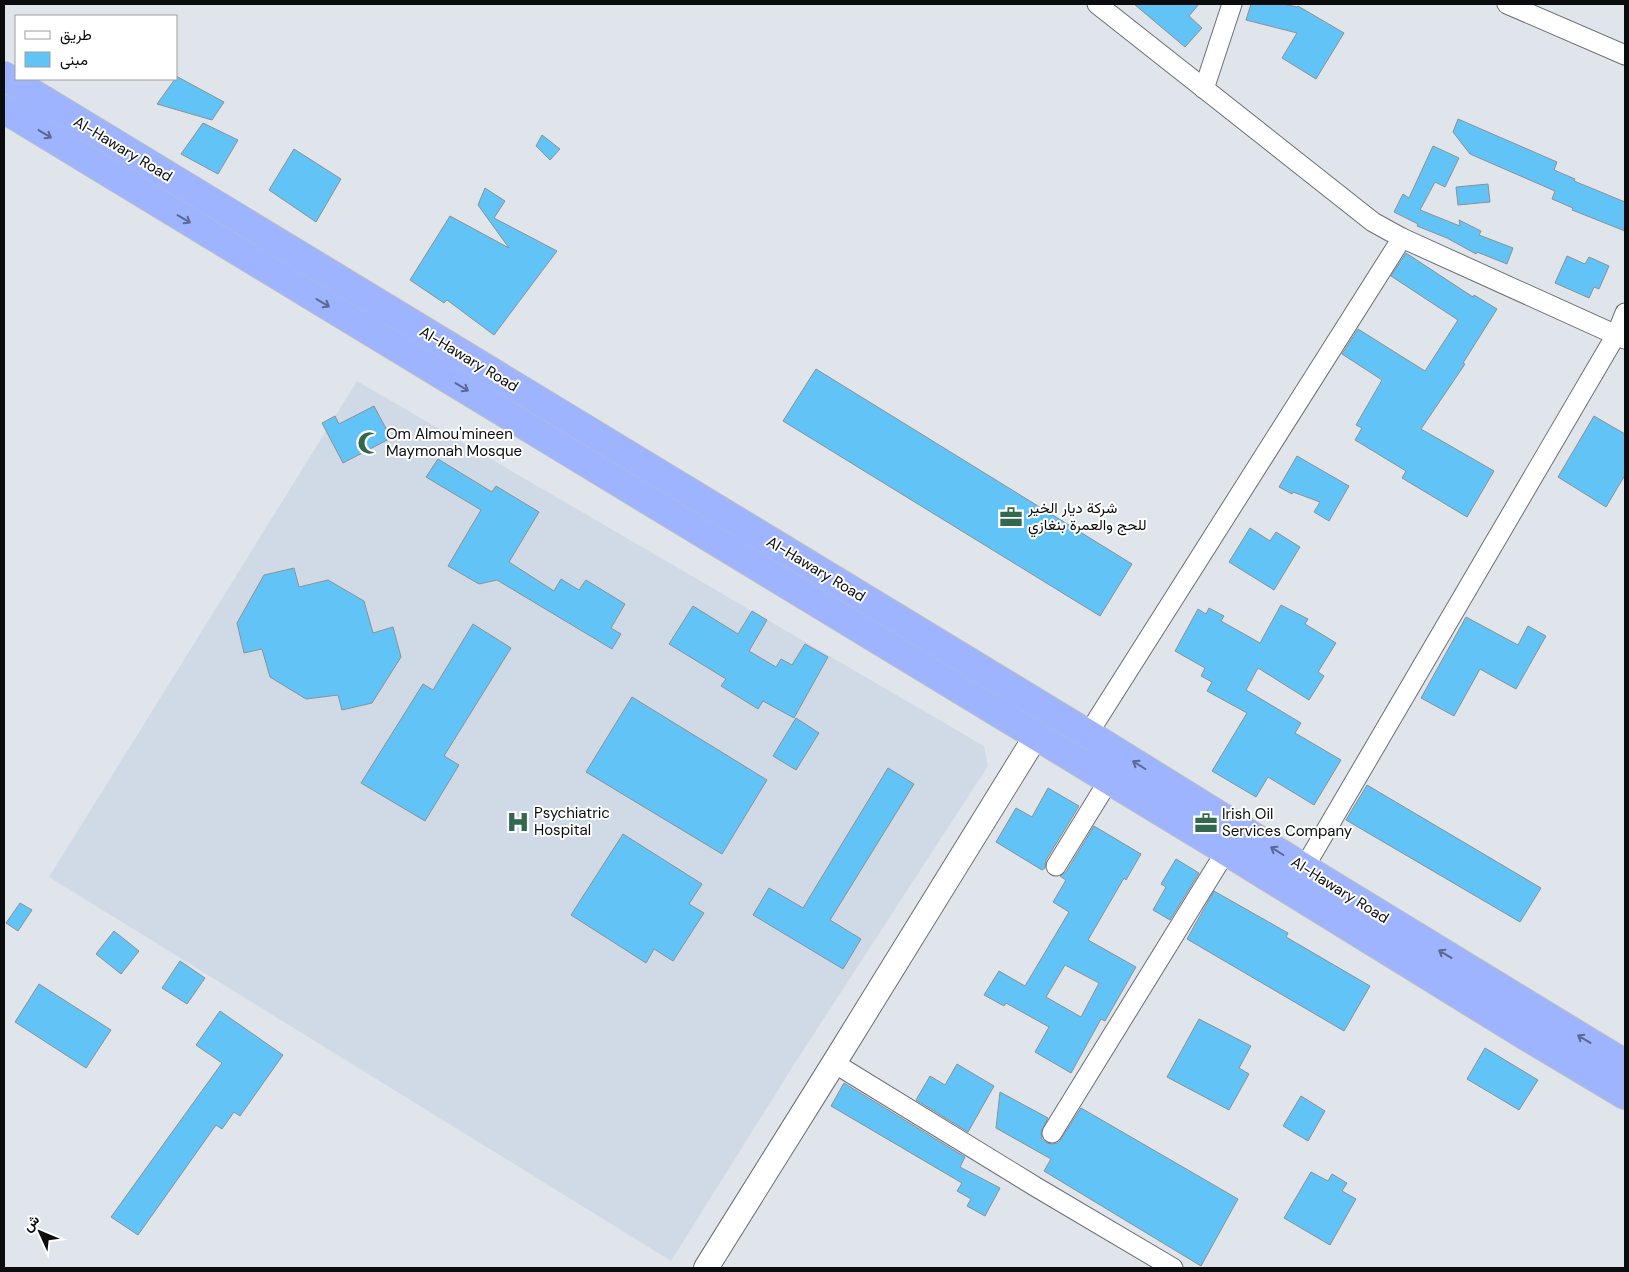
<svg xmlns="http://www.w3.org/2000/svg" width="1629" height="1272" font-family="'DM Sans',Vazirmatn,sans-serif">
  <rect width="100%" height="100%" fill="#e0e5eb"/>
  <polygon fill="#d0dae6" points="357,381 984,746 988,766 795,1063 671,1261 49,877"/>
  <g fill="#62c4f6" stroke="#8b9195" fill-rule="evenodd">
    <polygon points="1134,4 1199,4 1189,16 1202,28 1185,47"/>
    <polygon points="1251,4 1283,4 1297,7 1298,6 1344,33 1316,79 1282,58 1297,33 1246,20"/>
    <polygon points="176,76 224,102 212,120 157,104 175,79 176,79"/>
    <polygon points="1458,119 1557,162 1554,170 1575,179 1574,181 1625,202 1625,231 1572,210 1573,208 1552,199 1555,191 1470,154 1453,132"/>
    <polygon points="203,123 238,140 218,174 181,154"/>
    <polygon points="542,135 560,149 550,160 536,146"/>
    <polygon points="1433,146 1459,158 1445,187 1435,182 1420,210 1460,226 1459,220 1481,231 1479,235 1513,248 1507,264 1477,252 1476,254 1447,238 1417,226 1418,224 1394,212 1403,194 1409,198"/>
    <polygon points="294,149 341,179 316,222 269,190"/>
    <polygon points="1488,184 1490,202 1458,205 1456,187"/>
    <polygon points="485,188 505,201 494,218 557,251 494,335 447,300 444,303 410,280 450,216 509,248 478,205"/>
    <polygon points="1406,253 1473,297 1474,295 1497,309 1463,363 1465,364 1421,429 1494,471 1467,517 1402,478 1406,471 1355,440 1362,428 1356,425 1382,380 1342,354 1358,329 1425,371 1458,320 1391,276"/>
    <polygon points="1567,256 1585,264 1589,257 1609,266 1599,289 1594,287 1589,298 1555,283"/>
    <polygon points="816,369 1132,564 1100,616 783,421"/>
    <polygon points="374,406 391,438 343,463 322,423 335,416 339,424"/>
    <polygon points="1594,416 1625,434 1625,475 1606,507 1558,477"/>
    <polygon points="1297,456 1349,486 1329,521 1314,512 1320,502 1293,492 1292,494 1279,487"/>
    <polygon points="438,459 492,492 496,486 539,512 509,562 554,591 561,579 579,590 586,580 625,604 611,628 621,634 612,649 497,580 479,584 448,566 481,510 426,477"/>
    <polygon points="1250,528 1270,541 1276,532 1300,547 1274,590 1229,562"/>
    <polygon points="294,568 299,587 328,580 364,601 373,633 393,627 401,657 372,703 342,710 338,695 306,699 270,677 262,649 244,653 237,623 264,575"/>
    <polygon points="1281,605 1308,619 1305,624 1336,643 1318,672 1324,676 1309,700 1258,668 1246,690 1301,723 1295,733 1341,760 1314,805 1268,777 1256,797 1212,771 1247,713 1207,691 1212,682 1201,676 1205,668 1175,651 1198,609 1206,614 1209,608 1224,616 1221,621 1260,643"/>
    <polygon points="693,606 738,634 752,611 767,620 749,651 776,667 781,659 792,665 805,644 828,657 794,718 763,701 758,709 721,686 726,679 669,644"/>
    <polygon points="1466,617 1518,645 1528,626 1546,636 1516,689 1480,669 1454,716 1421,698"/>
    <polygon points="473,624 511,648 444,756 459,765 425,821 361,783 423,684 433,690"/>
    <polygon points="632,697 767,780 722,854 586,772"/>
    <polygon points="796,718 819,733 796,770 773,756"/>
    <polygon points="888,768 914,784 830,920 861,939 843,969 753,915 769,888 803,908"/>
    <polygon points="1367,785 1541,888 1520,922 1346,820"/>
    <polygon points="1048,788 1079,806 1046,860 1045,868 1042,870 996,842 1016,808 1032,817"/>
    <path d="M 1094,826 L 1141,854 L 1126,880 L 1124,878 L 1088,940 L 1136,967 L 1105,1021 L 1101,1019 L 1071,1073 L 1035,1052 L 1049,1027 L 1006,1003 L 1004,1006 L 984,995 L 999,971 L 1025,986 L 1069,912 L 1053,902 L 1066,880 L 1060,876 L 1066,872 ZM 1065,965 L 1099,983 L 1081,1017 L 1046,997 Z"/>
    <polygon points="623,834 702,884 689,904 704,913 673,961 654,949 646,963 571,915"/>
    <polygon points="1176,859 1199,873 1170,920 1153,910 1166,887 1161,884"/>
    <polygon points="1214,891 1288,933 1286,937 1370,986 1344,1031 1187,939"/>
    <polygon points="20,903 32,910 18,931 6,923"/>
    <polygon points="114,931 139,951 121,974 96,954"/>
    <polygon points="180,961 205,978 187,1004 162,988"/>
    <polygon points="39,984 111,1030 86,1068 15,1022"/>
    <polygon points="220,1011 283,1055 240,1116 234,1112 222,1129 216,1125 138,1235 111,1217 222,1063 196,1045"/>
    <polygon points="1199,1019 1251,1046 1239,1068 1249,1074 1229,1110 1167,1077"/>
    <polygon points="1485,1048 1538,1080 1519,1110 1467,1079"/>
    <polygon points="957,1064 994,1086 968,1132 916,1100 930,1076 945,1085"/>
    <polygon points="844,1083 965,1157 960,1167 1000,1188 985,1216 967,1206 971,1199 957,1191 962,1183 831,1106"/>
    <polygon points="1000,1092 1048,1118 1041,1132 1042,1139 1047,1143 1052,1144 1058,1143 1061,1139 1081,1108 1238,1199 1201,1266 1044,1171 1051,1159 996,1128"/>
    <polygon points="1301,1096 1325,1111 1308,1141 1283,1126"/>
    <polygon points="1311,1172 1328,1181 1332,1174 1347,1183 1342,1191 1356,1199 1330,1245 1284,1218"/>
  </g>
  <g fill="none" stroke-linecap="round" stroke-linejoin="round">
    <defs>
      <g id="minor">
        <polyline points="1097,4 1373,222 1402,238 1625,339"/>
        <polyline points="1507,4 1625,55"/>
        <polyline points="1204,89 1232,4"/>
        <polyline points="1088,734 1402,238"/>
        <polyline points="1056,866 1109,780"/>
        <polyline points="1304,868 1616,335 1625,313"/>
        <polyline points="834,1063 1036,1187 1173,1268"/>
        <polyline points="1052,1133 1226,851"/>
      </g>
      <polyline id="tertiary" points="706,1268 834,1063 1036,736"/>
      <g id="trunk">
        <polyline points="4,76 1088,734 1304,868 1625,1064"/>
        <polyline points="4,109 1226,851 1526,1036 1625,1095"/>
      </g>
    </defs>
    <use href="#minor" stroke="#6b6f74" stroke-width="21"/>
    <use href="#tertiary" stroke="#6b6f74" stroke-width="26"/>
    <use href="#trunk" stroke="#bfc0c0" stroke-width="30"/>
    <use href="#minor" stroke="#fff" stroke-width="19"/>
    <use href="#tertiary" stroke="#fff" stroke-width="24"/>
    <use href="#trunk" stroke="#9eb4fe" stroke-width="28"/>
  </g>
  <defs><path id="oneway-shaft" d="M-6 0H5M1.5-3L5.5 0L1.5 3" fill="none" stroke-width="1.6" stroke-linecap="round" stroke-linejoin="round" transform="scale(1.25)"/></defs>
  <g stroke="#5b6892">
    <use href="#oneway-shaft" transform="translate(45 134) rotate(31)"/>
    <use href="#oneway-shaft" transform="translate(184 219) rotate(31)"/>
    <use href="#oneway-shaft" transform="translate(323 303) rotate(31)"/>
    <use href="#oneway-shaft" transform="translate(462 387) rotate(31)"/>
    <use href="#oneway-shaft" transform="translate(1139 765) rotate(-148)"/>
    <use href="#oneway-shaft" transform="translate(1277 851) rotate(-148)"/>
    <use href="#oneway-shaft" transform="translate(1445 954) rotate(-149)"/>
    <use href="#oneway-shaft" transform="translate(1584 1039) rotate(-149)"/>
  </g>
  <defs>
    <symbol id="mosque-bare" viewBox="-9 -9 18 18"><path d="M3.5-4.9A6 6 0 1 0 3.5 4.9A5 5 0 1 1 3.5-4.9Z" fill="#33684e" stroke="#fff" stroke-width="2.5" paint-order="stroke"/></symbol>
    <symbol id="office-bare" viewBox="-9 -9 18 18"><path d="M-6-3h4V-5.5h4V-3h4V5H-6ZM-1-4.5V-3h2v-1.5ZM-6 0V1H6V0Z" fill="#33684e" stroke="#fff" stroke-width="2.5" paint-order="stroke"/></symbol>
    <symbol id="hospital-bare" viewBox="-9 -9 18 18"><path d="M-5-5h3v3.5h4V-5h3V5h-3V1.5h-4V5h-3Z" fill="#33684e" stroke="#fff" stroke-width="2.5" paint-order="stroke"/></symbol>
  </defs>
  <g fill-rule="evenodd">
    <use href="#mosque-bare" x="353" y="427" width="32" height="32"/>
    <use href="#office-bare" x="995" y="501" width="32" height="32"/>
    <use href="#hospital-bare" x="502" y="806" width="32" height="32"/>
    <use href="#office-bare" x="1190" y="807" width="32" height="32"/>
  </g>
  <g text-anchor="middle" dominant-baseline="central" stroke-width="4" stroke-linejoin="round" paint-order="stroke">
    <g font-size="15" fill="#0a0c0e" stroke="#fff">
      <text transform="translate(123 149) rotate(31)">Al-Hawary Road</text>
      <text transform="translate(469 359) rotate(31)">Al-Hawary Road</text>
      <text transform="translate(816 569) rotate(31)">Al-Hawary Road</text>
      <text transform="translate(1340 890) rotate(32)">Al-Hawary Road</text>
    </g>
    <g font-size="15" fill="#0a0c0e" stroke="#fff" text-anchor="start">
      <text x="386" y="434">Om Almou'mineen<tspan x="386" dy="17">Maymonah Mosque</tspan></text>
      <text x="1028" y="508">شركة ديار الخير<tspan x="1028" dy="17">للحج والعمرة بنغازي</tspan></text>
      <text x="534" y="813">Psychiatric<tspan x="534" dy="17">Hospital</tspan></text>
      <text x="1222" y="814">Irish Oil<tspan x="1222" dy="17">Services Company</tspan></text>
    </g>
  </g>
  <rect width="1629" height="1272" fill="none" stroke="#0a0c0e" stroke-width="10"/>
  <rect x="15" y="15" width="162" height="65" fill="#ffffff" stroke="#9d9e9f"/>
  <rect x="25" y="31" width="25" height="8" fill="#ffffff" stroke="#9d9e9f"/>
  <text x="60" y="40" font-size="15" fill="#0a0c0e">طريق</text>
  <rect x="25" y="52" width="25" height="15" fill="#62c4f6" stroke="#9d9e9f"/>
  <text x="60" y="65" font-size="15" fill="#0a0c0e">مبنى</text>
  <g transform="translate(40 1232) rotate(314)" stroke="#ffffff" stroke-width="4" paint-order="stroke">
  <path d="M0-4L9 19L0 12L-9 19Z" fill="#0a0c0e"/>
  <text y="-8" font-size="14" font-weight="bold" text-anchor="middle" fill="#0a0c0e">ش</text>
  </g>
</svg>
